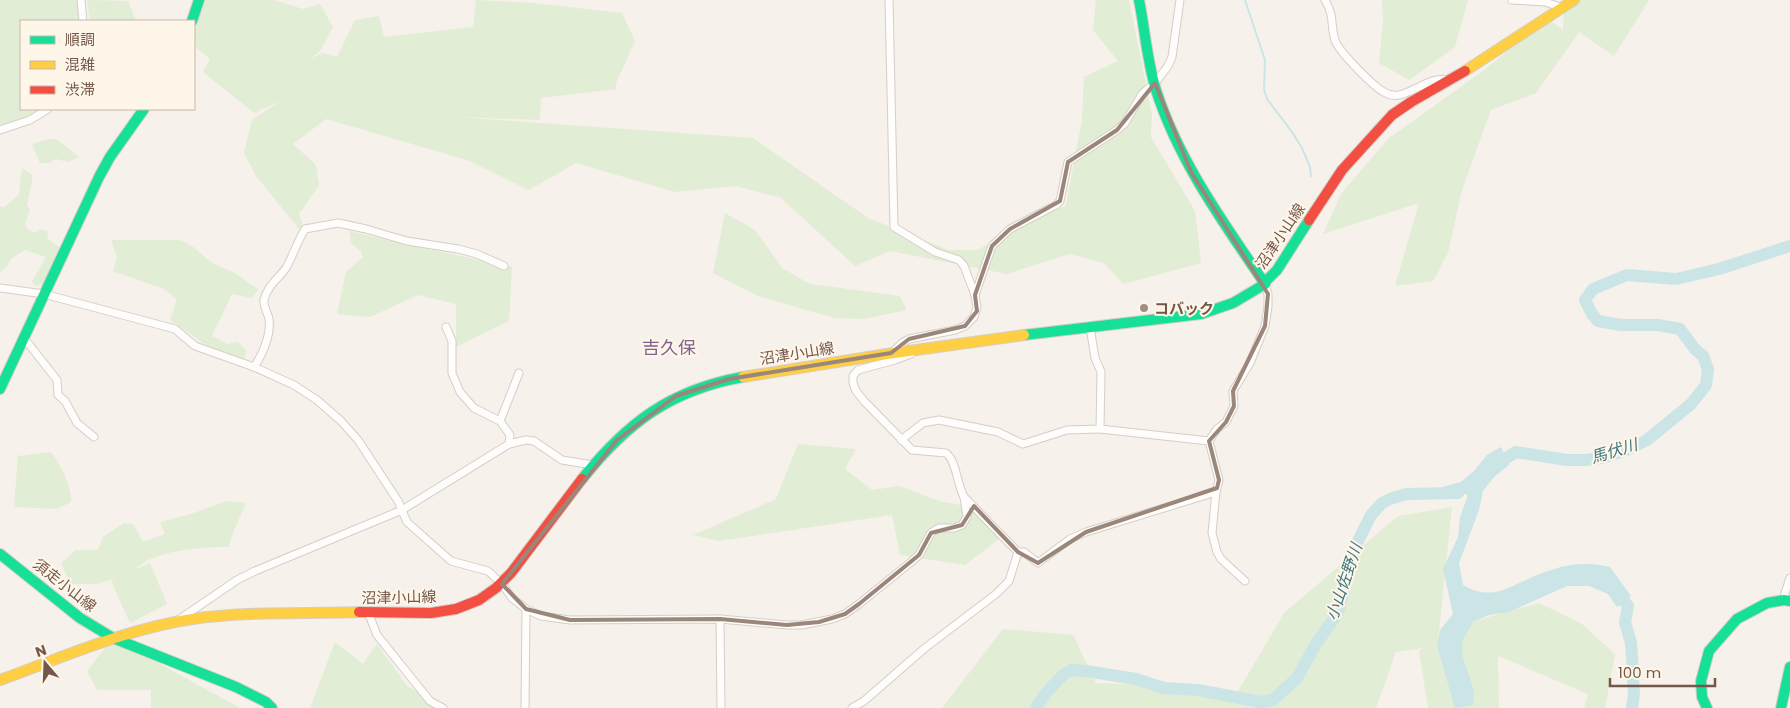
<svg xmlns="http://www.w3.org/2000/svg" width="1790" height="708" font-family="Poppins,'Noto Sans JP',sans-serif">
  <rect width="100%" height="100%" fill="#f6f1ea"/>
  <g fill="#e2edd5">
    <polygon points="0,0 78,0 79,21 21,21 21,109 40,109 23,119 0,126"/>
    <polygon points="87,0 128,1 136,21 90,21"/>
    <polygon points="203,0 274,0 303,9 320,4 333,27 321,50 311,59 322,53 337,57 355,20 379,16 384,37 473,27 476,0 533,3 622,13 635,41 616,83 616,89 541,98 540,120 456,117 753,138 868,218 949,250 977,250 1066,205 1082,120 1084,77 1118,61 1093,30 1096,0 1129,0 1152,114 1151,137 1195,211 1201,263 1123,284 1104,263 1069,254 1007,274 890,251 855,266 781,198 736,186 675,192 576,163 529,190 467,160 326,119 293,144 316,165 319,185 303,209 299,212 303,227 299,229 256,176 244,153 252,120 280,101 254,113 203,72 210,59 194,46 194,36"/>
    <polygon points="1382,0 1468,0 1455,47 1409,80 1379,63 1383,22"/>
    <polygon points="1564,0 1649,0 1614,56 1579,32 1536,93 1491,110 1462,190 1448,253 1433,281 1395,286 1419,203 1323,234 1341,194 1389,138 1484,70 1527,35 1551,21 1563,30"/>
    <polygon points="49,139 56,139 79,157 68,162 56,159 49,163 40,163 32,144"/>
    <polygon points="22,168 33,175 27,205 30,210 25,224 27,229 34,233 41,229 47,231 48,239 60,248 46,281 42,285 35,286 32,282 46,257 25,250 11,259 7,266 0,272 0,206 4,207 19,195"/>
    <polygon points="725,213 755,230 782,268 810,284 900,296 907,310 863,319 834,318 758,296 713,273"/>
    <polygon points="349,231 391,241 512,267 509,321 456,347 456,304 418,295 370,317 337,314 346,272 363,257 361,251 351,243"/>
    <polygon points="111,240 180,240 192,246 212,263 233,272 258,289 252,298 232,294 212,336 227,344 238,342 246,350 244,360 206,345 170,320 177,299 164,289 113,271 117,257"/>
    <polygon points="798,444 856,449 845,469 872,490 899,486 939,501 976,508 999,539 965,565 900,555 892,515 719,541 693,535 776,499"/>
    <path d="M 51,452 C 61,466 71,484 71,502 L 57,509 L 14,507 L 18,456 Z"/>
    <path d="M 227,501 L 246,503 C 240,518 232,531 229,547 C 204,547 172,549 148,560 C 143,563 137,568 132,571 L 150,563 L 167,604 L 130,623 L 111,581 L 117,578 L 96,584 L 71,584 L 61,563 L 76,550 L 98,550 L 103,537 L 124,523 L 133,524 L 143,542 L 165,534 L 160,522 L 191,514 Z"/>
    <polygon points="1452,507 1438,641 1478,620 1539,603 1582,624 1615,654 1605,708 1584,708 1588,694 1498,656 1499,708 1428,708 1419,651 1424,648 1396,652 1376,708 942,708 1003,629 1073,635 1096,683 1154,685 1235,696 1285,612 1398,516"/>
    <polygon points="113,638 240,708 151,708 151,690 97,690 87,671"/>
    <polygon points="335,642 363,664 377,644 407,686 444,708 310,708"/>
  </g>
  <path fill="#cbe4e6" d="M 1501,447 L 1509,465 L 1495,476 L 1483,491 L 1479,510 L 1459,563 L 1463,585 C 1489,600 1503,590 1528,579 C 1538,574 1550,570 1561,567 C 1577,563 1594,563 1610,567 L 1631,596 L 1617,607 L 1608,594 L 1589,586 L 1567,586 L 1509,612 L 1489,615 L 1473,622 L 1462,642 L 1463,658 L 1474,691 L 1473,705 L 1455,708 L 1437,646 L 1440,630 L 1453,614 L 1443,569 L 1458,537 L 1460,517 L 1467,498 L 1467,494 L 1441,497 L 1442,487 L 1461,482 L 1474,471 L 1487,455 Z"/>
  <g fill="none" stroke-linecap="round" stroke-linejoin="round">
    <polyline stroke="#cbe4e6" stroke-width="2" points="1245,0 1265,60 1264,89 1267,99 1292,132 1302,148 1310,167 1311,176"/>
    <g stroke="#cbe4e6" stroke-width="12">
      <polyline points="1493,466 1516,452 1567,460 1585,460 1601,458 1627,450 1647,440 1691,404 1706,385 1708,369 1703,356 1694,348 1680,329 1658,325 1621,325 1598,321 1592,314 1585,300 1593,289 1627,275 1676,279 1719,269 1790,246"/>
      <polyline points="1614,589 1628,606 1625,622 1631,643 1632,658 1634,694 1632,708"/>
      <polyline points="1036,708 1045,694 1062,676 1071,670 1086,671 1136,679 1164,688 1198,690 1261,702 1273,700 1297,678 1316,644 1335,617 1340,606 1352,553 1371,515 1382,503 1390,499 1406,494 1458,493"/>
    </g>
    <defs>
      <g id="street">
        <polyline points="81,0 83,21"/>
        <polyline points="889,0 894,227 935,252 959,260 964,266 975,295 977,307 974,317 965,326 955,330 909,339 902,343 892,353"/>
        <path d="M 1325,0 C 1335,17 1330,24 1335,40 C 1338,51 1374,87 1384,92 C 1389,95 1394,96 1399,95 C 1416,91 1432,76 1449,80"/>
        <polyline points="1512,0 1545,2 1563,8"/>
        <polyline points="0,130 30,120 48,109"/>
        <polyline points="0,288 44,294 175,329 195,346 254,367 294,385 317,400 341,421 358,440 398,501 407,522 451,561 488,571 502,584 512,598 526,609 541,616 570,620 720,619 787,625 802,625 832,619 845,614 859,604 911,562 919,555 931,533 939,528 954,528 962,525 967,517 964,497"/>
        <polyline points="975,295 992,246 1010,229 1056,205 1060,201 1068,162 1117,130 1125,123 1142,94 1155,83 1168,66 1172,57 1180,0"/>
        <polyline points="446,327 452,341 452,373 460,392 474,408 500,421"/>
        <polyline points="1090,327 1095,358 1101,372 1100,429 1209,441 1219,480 1216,492 1212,533 1217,552 1221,559 1245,581"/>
        <polyline points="24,338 57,380 58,395 65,401 77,423 94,437"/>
        <path d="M 254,367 C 263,354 271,335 269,319 C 268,313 263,306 264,300 C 267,286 278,279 286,268 C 293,256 297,242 305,229 L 338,223 L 366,229 L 407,241 L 458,249 L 477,254 L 504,266"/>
        <polyline points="901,440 923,423 939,420 998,432 1023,444 1067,430 1100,429"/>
        <polyline points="1209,441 1217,429 1226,422 1234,406 1233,391 1250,363 1265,326 1268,306 1268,294 1265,284"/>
        <polyline points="509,444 510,435 500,421 519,373"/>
        <polyline points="1018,552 1024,552 1038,563 1070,539 1086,532 1216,492"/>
        <polyline points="1784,600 1785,593 1790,578"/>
        <polyline points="368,612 377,635 430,701 443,708"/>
        <polyline points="720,619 721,708"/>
        <polyline points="177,621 237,580 255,571 402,510 509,444 526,440 534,441 562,460 593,465"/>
        <polyline points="525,708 526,609"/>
        <path d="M 852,708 L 864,701 L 925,648 L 996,594 L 1009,581 L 1018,552 L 964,497 C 957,484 956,460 946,453 L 912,450 L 865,402 L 856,391 L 853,383 L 853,376 L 858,370 L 895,360 L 911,354"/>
      </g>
      <g id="fast">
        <path d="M 1139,0 C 1145,30 1147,61 1156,90 C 1179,162 1224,223 1265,284"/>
        <polyline points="192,21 199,0"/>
        <polyline points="1024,335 1201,314 1233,303 1260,287 1277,270 1309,220"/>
        <polyline points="0,389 99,177 110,157 144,109"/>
        <path d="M 582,479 C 627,423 670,390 743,377"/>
        <polyline points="0,554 80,618 113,638 236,687 266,702 272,708"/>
        <polyline points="1707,708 1702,697 1701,681 1709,651 1737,619 1767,603 1784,600 1790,601"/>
        <polyline points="1781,708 1790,667"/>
      </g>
      <g id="slow">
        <polyline points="1465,71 1574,0"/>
        <polyline points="743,377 887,354 1024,335"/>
        <path d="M 0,680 C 63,657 126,629 192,619 C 247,611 304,614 359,612"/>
      </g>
      <g id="jam">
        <polyline points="1309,220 1342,170 1392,115 1411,102 1465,71"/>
        <polyline points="359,612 431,613 456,609 479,600 496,588 511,573 582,479"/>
      </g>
    </defs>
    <use href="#street" stroke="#d5cec8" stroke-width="9"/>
    <use href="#fast" stroke="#d5cec6" stroke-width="12"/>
    <use href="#slow" stroke="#d5cec6" stroke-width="12"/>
    <use href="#jam" stroke="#d5cec6" stroke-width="12"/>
    <use href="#street" stroke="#fefdfc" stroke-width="7"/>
    <use href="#fast" stroke="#16e098" stroke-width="10"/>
    <use href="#slow" stroke="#ffcf43" stroke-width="10"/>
    <use href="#jam" stroke="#f24e42" stroke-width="10"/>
  </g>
  <path fill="none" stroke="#9b867a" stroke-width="4" stroke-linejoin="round" d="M 1155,83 L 1191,172 L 1268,294 L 1265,326 L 1233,391 L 1234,406 L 1226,422 L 1209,441 L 1219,480 L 1217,488 L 1086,532 L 1038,563 L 1018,552 L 974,506 L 962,525 L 931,533 L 919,555 L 859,604 L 845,614 L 819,622 L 787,625 L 720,619 L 570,620 L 526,609 L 502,584 L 617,440 L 676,396 L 729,379 L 891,353 L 909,339 L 965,326 L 977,311 L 975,295 L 992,246 L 1010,229 L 1060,201 L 1068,162 L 1117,130 Z"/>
  <circle fill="#a28e82" stroke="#fff6ea" stroke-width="2" cx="1144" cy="308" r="5"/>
  <g text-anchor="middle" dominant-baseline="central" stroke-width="4" stroke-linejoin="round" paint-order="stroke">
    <g font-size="15" fill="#74594a" stroke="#fff6ea">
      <text transform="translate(1280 236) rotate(-56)">沼津小山線</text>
      <text transform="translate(797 353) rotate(-9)">沼津小山線</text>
      <text transform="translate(65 585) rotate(38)">須走小山線</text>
      <text transform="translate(399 597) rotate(-1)">沼津小山線</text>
    </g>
    <g font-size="15" font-weight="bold" fill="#74594a" stroke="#fff6ea" text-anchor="start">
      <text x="1154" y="308">コバック</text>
    </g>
    <g font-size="16" font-style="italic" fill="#41767f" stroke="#fff6ea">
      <text transform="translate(1614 451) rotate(-17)">馬伏川</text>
      <text transform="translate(1344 582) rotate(-71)">小山佐野川</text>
    </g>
    <g font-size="18" fill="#806290" stroke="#fff6ea">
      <text x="669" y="347">吉久保</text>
    </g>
  </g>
  <rect x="20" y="20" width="175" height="90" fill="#fff6ea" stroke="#c7b7aa"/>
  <rect x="30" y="36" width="25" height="8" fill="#16e098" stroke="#c7b7aa"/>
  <text x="65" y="45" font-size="15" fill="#74594a">順調</text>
  <rect x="30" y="61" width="25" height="8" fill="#ffcf43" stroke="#c7b7aa"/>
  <text x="65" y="70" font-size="15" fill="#74594a">混雑</text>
  <rect x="30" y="86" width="25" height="8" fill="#f24e42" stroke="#c7b7aa"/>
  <text x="65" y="95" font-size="15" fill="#74594a">渋滞</text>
  <g transform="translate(45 663) rotate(341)" stroke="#fff6ea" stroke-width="4" paint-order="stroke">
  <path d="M0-4L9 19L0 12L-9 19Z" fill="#74594a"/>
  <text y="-8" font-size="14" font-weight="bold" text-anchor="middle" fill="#74594a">N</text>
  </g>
  <path d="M1610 678v8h105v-8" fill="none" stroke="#74594a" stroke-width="2.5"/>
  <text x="1618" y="678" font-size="15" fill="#74594a" stroke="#fff6ea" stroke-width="4" paint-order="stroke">100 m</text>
</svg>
